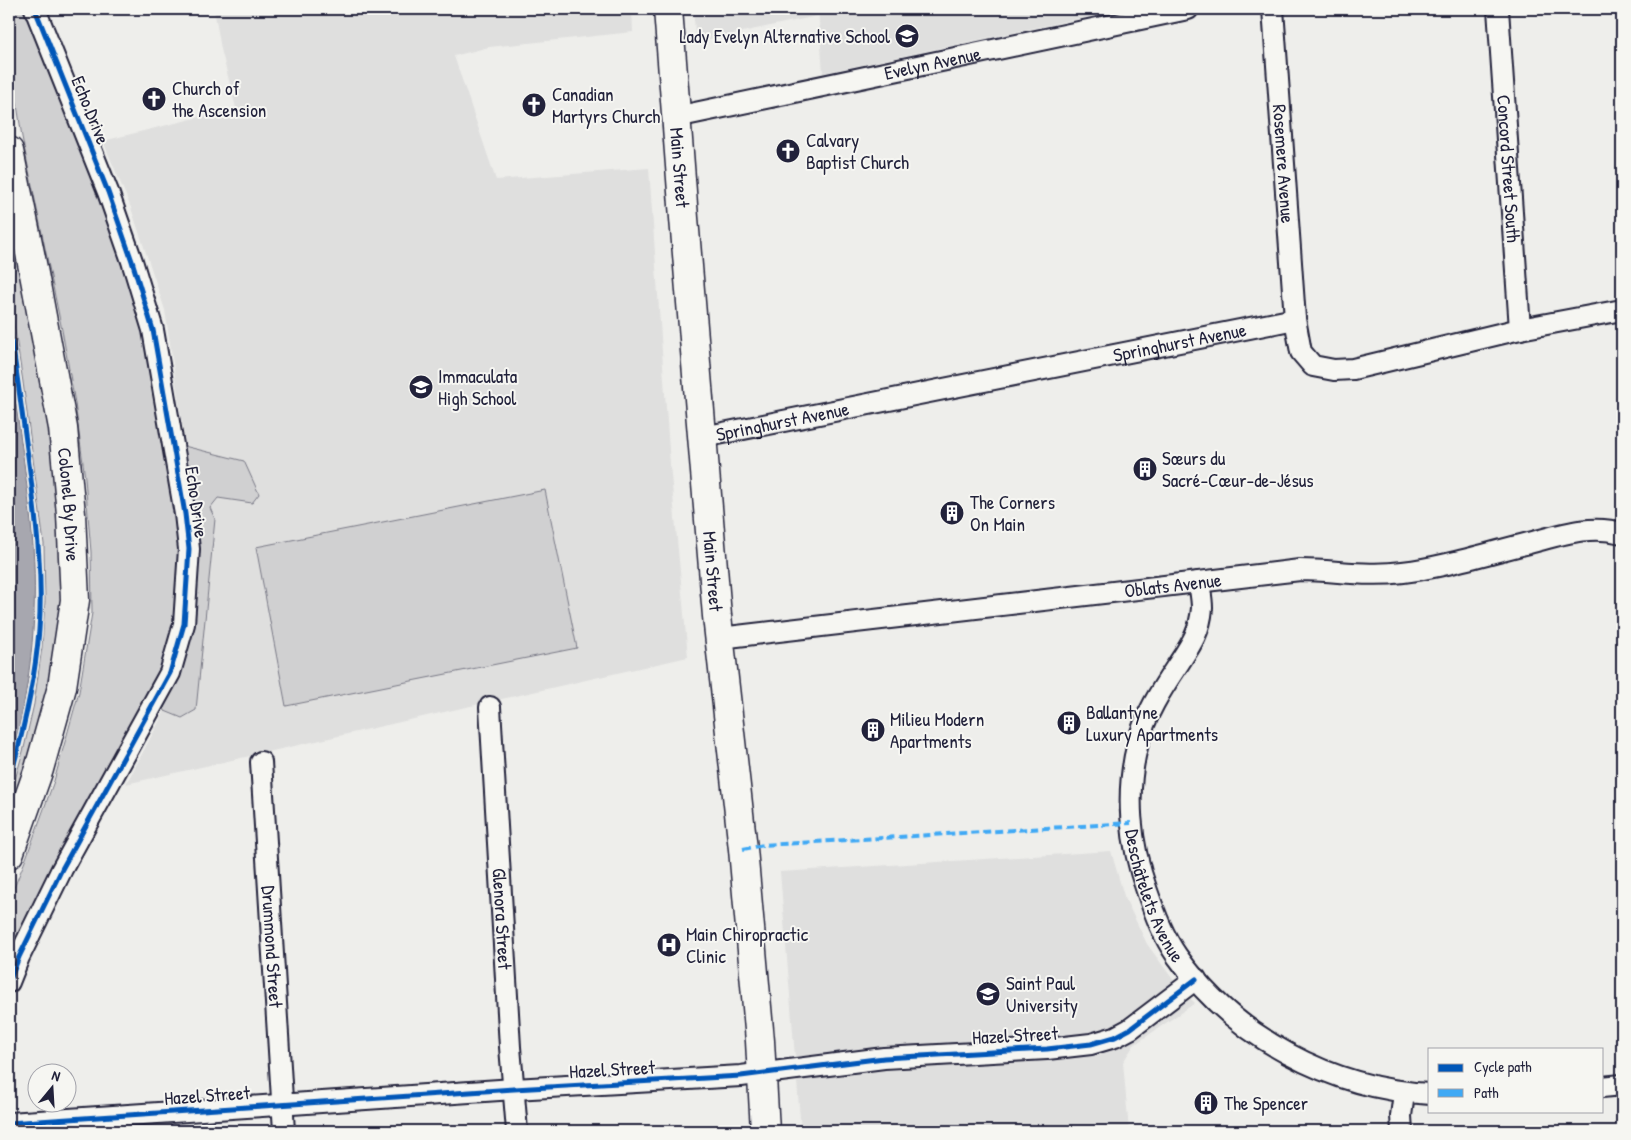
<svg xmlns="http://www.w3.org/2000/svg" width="1631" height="1140" font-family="'Patrick Hand',sans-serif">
  <rect width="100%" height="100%" fill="#eeeeeb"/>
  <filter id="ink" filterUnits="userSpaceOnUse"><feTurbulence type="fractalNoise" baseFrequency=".02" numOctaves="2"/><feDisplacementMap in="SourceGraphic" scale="10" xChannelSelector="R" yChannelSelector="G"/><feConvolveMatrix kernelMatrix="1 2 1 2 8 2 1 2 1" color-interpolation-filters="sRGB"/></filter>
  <g filter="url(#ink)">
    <g fill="#dfdfde">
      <polygon points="214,9 632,9 633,32 489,47 454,56 496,180 649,168 670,464 688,657 126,784 188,667 198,533 165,310 131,208 103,141 236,108 221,49"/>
      <polygon points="693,9 817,9 817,16 696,42"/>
      <polygon points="818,9 1124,9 823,73"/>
      <polygon points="1111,851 1124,896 1147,944 1177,985 1195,1003 1134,1045 1123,1062 1129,1131 801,1131 780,872"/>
    </g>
    <g fill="#d0d0d1" stroke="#797986">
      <polygon points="9,9 24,9 97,191 114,240 138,288 168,442 244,461 259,494 252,503 218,498 210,508 215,519 196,710 182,718 165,711 156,679 154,679 136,716 41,888 9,962 9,900 25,861 54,781 79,692 92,613 91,552 85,478 75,403 62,330 22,137 9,52"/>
      <polygon points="16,239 41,361 54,460 64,574 58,650 42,728 9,824 9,801 24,748 34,704 42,647 45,601 44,544 23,382 11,305 9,273 11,240"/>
      <polygon points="545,490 577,648 286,706 256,547"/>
    </g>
    <path fill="#a7a7af" stroke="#727281" d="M 9,358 C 18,420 28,483 33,546 C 38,619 30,695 9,765 Z"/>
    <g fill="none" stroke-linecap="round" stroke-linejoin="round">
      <defs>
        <g id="minor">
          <path id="s1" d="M 1273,9 L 1295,319 L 1301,352 L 1313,366 L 1334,370 L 1353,369 L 1520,329 L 1622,310"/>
          <path id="s2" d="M 1498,9 L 1520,329"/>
          <path id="s3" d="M 676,117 L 1188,9"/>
          <path id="s4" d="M 703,437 L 1295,319"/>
          <path id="s5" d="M 1199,582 C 1200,590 1202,599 1202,608 C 1200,633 1190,646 1177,666 C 1161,690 1145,715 1138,743 C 1125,792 1130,844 1147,891 C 1155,914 1163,936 1177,956 C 1234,1037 1331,1089 1430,1094"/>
          <path id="s6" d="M 720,638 L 1300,570 C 1335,570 1367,577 1403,572 C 1445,567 1488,553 1529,543 C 1560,535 1590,524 1622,533"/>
          <path id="s7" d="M 490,707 L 510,1047 L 517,1131"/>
          <path id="s8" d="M 261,762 L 284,1131"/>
          <polyline points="9,982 19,957 62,869 170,673 184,624 189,549 185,514 153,330 132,261 108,192 35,9"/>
          <polyline points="1602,1087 1622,1085"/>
          <polyline points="9,1123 514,1089 741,1076 884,1058 1047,1049 1091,1044 1115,1037 1130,1029 1196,979"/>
          <polyline points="1402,1131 1401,1116 1404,1093"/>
        </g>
        <g id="secondary">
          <path id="s9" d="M 668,9 L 684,218 L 717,616 L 743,849 L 760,1041 L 765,1131"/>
          <path id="s10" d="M 9,151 L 31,258 L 63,428 L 71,514 L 75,600 L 62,687 L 39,769 L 9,854"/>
        </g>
      </defs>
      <use href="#minor" stroke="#22223b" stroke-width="24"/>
      <use href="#secondary" stroke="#22223b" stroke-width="31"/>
      <use href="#minor" stroke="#f6f6f2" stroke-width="20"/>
      <use href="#secondary" stroke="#f6f6f2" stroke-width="28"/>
      <polyline stroke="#3fa9f5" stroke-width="4" stroke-dasharray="8 4" stroke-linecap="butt" points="743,849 764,845 1131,823"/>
      <defs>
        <g id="cycleway">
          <path d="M 9,321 C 17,374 24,426 31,479 C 37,529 43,580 39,630 C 35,682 23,733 9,782"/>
          <polyline points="9,982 19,957 62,869 170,673 184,624 189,549 185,514 153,330 132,261 108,192 35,9"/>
          <polyline points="9,1123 514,1089 741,1076 884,1058 1047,1049 1091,1044 1115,1037 1130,1029 1196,979"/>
        </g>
      </defs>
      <use href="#cycleway" stroke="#f6f6f2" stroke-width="8"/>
      <use href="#cycleway" stroke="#0057b8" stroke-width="5"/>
    </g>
  </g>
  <defs>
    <symbol id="school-disc" viewBox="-11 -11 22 22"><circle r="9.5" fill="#22223b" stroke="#f6f6f2"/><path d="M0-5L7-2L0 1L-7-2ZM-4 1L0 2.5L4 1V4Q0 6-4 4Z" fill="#fff"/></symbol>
    <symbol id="church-disc" viewBox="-11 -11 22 22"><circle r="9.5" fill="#22223b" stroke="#f6f6f2"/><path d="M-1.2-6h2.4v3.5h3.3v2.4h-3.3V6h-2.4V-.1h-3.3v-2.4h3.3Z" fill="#fff"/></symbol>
    <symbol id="building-disc" viewBox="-11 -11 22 22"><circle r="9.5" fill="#22223b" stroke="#f6f6f2"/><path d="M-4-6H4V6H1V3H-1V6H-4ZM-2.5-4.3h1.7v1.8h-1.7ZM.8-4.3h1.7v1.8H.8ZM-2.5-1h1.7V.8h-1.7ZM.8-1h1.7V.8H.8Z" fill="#fff"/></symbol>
    <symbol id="hospital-disc" viewBox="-11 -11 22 22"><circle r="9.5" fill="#22223b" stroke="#f6f6f2"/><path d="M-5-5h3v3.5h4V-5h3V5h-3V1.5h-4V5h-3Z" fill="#fff"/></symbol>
    <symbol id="university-disc" viewBox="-11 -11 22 22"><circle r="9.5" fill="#22223b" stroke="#f6f6f2"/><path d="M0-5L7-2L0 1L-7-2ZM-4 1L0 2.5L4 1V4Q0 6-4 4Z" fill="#fff"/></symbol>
  </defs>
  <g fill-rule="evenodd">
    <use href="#school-disc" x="893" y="22" width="28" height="28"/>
    <use href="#church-disc" x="140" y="85" width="28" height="28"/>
    <use href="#church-disc" x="520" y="91" width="28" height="28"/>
    <use href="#church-disc" x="774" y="137" width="28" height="28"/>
    <use href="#school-disc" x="407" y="373" width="28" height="28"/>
    <use href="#building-disc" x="1131" y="455" width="28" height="28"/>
    <use href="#building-disc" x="938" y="499" width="28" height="28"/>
    <use href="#building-disc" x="1055" y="709" width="28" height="28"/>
    <use href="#building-disc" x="859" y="716" width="28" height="28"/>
    <use href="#hospital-disc" x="655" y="931" width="28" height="28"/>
    <use href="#university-disc" x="974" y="980" width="28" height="28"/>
    <use href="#building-disc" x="1192" y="1089" width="28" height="28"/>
  </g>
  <g text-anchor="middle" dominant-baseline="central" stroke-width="4" stroke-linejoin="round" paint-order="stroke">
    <g font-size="19" fill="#22223b" stroke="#f6f6f2" text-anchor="start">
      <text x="890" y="36" text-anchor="end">Lady Evelyn Alternative School</text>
      <text x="172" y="88">Church of<tspan x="172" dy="22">the Ascension</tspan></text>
      <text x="552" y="94">Canadian<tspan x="552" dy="22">Martyrs Church</tspan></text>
      <text x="806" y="140">Calvary<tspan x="806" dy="22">Baptist Church</tspan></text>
      <text x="438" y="376">Immaculata<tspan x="438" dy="22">High School</tspan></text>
      <text x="1162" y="458">Sœurs du<tspan x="1162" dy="22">Sacré-Cœur-de-Jésus</tspan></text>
      <text x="970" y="502">The Corners<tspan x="970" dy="22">On Main</tspan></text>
      <text x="1086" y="712">Ballantyne<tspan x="1086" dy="22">Luxury Apartments</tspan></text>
      <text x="890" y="719">Milieu Modern<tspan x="890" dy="22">Apartments</tspan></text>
      <text x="686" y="934">Main Chiropractic<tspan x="686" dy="22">Clinic</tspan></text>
      <text x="1006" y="983">Saint Paul<tspan x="1006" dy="22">University</tspan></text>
      <text x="1224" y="1103">The Spencer</text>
    </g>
    <g font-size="19" fill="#22223b" stroke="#f6f6f2">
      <text stroke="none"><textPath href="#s3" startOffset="262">Evelyn Avenue</textPath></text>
      <text transform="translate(91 110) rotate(68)">Echo Drive</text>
      <text stroke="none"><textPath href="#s1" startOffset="155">Rosemere Avenue</textPath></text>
      <text stroke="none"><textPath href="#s9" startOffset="159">Main Street</textPath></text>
      <text stroke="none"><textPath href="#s2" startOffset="160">Concord Street South</textPath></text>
      <text stroke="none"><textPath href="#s4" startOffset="486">Springhurst Avenue</textPath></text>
      <text stroke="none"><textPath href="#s4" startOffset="81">Springhurst Avenue</textPath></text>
      <text transform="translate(197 502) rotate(82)">Echo Drive</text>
      <text stroke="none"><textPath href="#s10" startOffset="359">Colonel By Drive</textPath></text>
      <text stroke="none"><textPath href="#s9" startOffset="564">Main Street</textPath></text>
      <text stroke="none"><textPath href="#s6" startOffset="456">Oblats Avenue</textPath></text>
      <text stroke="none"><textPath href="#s5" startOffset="334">Deschâtelets Avenue</textPath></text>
      <text stroke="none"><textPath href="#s7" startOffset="212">Glenora Street</textPath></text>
      <text stroke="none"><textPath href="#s8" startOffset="185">Drummond Street</textPath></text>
      <text transform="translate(1015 1035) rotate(-3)">Hazel Street</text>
      <text transform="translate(612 1069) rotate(-3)">Hazel Street</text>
      <text transform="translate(207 1095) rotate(-4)">Hazel Street</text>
    </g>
  </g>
  <rect width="1631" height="1140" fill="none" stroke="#f6f6f2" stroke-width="30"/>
  <rect x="15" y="15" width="1601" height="1110" fill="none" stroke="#22223b" stroke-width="2" filter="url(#ink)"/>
  <rect x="1428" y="1048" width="175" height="65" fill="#f6f6f2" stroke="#a1a1a9"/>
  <rect x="1438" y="1064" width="25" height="8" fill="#0057b8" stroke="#a1a1a9"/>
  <text x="1474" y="1072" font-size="15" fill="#22223b">Cycle path</text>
  <rect x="1438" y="1089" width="25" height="8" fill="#3fa9f5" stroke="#a1a1a9"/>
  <text x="1474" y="1098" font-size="15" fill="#22223b">Path</text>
  <g transform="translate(52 1088) rotate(18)"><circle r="24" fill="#f6f6f2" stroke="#a1a1a9"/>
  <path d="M0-4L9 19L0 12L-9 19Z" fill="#22223b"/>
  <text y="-8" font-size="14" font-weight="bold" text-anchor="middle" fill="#22223b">N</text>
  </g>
</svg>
